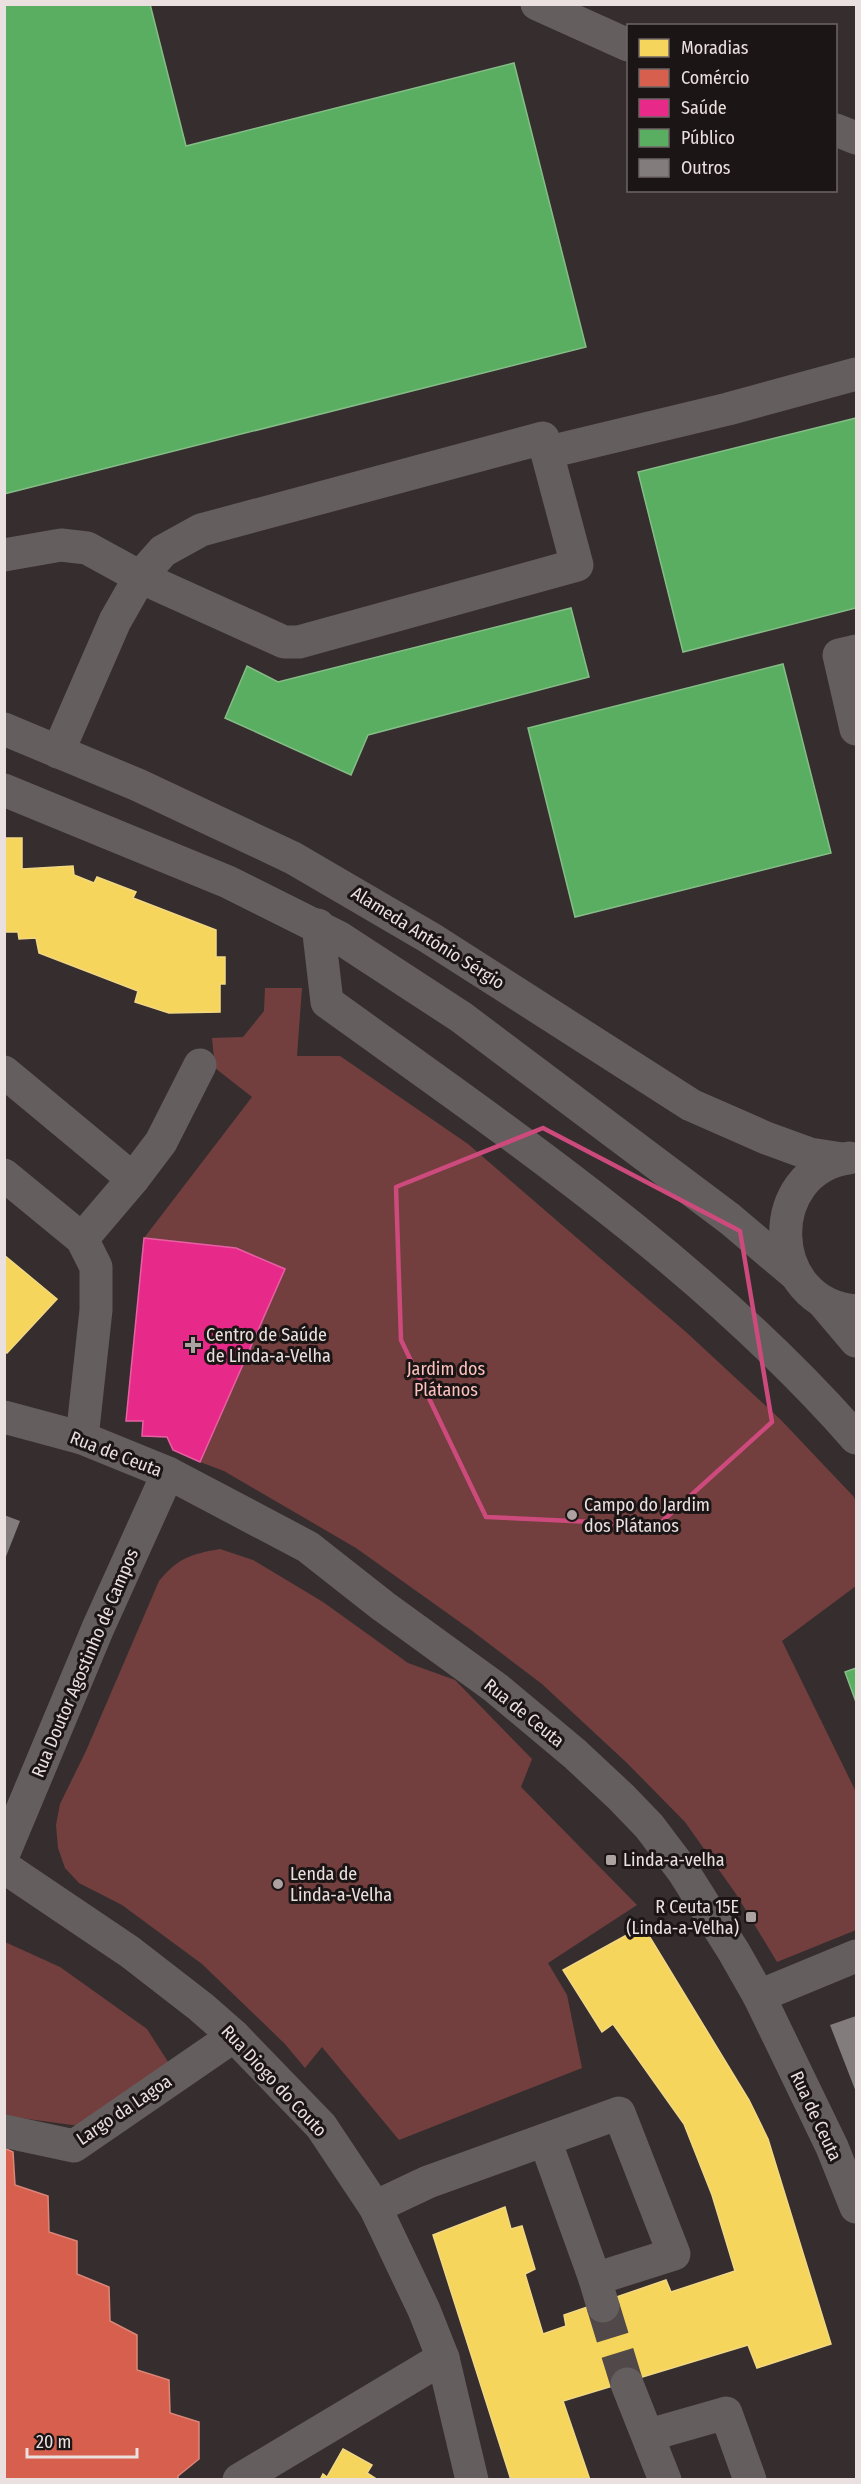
<svg xmlns="http://www.w3.org/2000/svg" width="861" height="2484" font-family="'Fira Sans Condensed',sans-serif">
  <rect width="100%" height="100%" fill="#362e2e"/>
  <g fill="#723f3e">
    <polygon points="265,988 302,988 297,1056 340,1056 468,1144 686,1332 780,1419 854,1497 856,1504 856,1586 782,1641 856,1792 856,1930 777,1962 736,1894 685,1822 627,1763 542,1684 471,1630 356,1548 224,1471 200,1462 285,1269 236,1248 144,1238 252,1097 215,1068 212,1038 243,1037 264,1011"/>
    <path d="M 220,1549 L 253,1560 L 323,1602 L 408,1663 L 455,1680 L 532,1759 L 521,1787 L 637,1905 L 548,1963 L 567,1995 L 582,2068 L 399,2140 L 322,2047 L 305,2068 L 285,2044 L 202,1964 L 122,1905 L 79,1883 L 65,1868 L 58,1848 L 56,1825 L 60,1804 L 86,1751 L 159,1581 C 178,1558 191,1554 220,1549 Z"/>
    <polygon points="5,1942 60,1967 147,2029 170,2065 80,2126 5,2116"/>
  </g>
  <g fill="#f6d55c" stroke="#f2d883" stroke-width="1.5">
    <polygon points="4,838 22,838 22,869 73,866 74,875 94,883 97,877 136,892 133,898 216,930 216,957 225,957 225,984 220,984 220,1012 169,1013 135,1002 138,991 39,953 36,938 19,939 18,932 4,932"/>
    <polygon points="4,1255 57,1299 7,1353 4,1351"/>
    <polygon points="643,1926 749,2100 768,2139 831,2344 757,2368 748,2345 563,2401 590,2480 511,2480 433,2235 505,2207 511,2229 522,2226 535,2269 525,2274 543,2334 566,2326 564,2315 666,2280 671,2292 735,2271 712,2195 684,2124 613,2024 602,2032 563,1970"/>
    <polygon points="343,2449 372,2465 367,2473 378,2480 320,2480 323,2474 327,2477"/>
  </g>
  <polygon fill="#d6604d" stroke="#dc8679" stroke-width="1.5" points="4,2148 13,2152 15,2185 48,2196 49,2232 77,2241 77,2274 109,2287 110,2321 137,2335 137,2370 169,2380 170,2413 199,2422 199,2459 178,2476 178,2480 4,2480"/>
  <polygon fill="#e7298a" stroke="#e860a4" stroke-width="1.5" points="144,1238 236,1248 285,1269 200,1462 173,1450 167,1437 142,1436 143,1421 126,1421"/>
  <g fill="#5aae61" stroke="#85bd87" stroke-width="1.5">
    <polygon points="4,4 150,4 186,146 514,63 586,347 4,494"/>
    <polygon points="856,418 856,608 683,652 638,472"/>
    <polygon points="571,608 589,677 368,735 351,775 225,718 247,666 278,682"/>
    <polygon points="783,664 831,853 575,917 528,728"/>
    <polygon points="856,1668 856,1702 845,1672"/>
  </g>
  <g fill="#837c7c">
    <polygon points="4,1515 20,1521 5,1559 4,1559"/>
    <polygon points="856,2016 856,2092 830,2025"/>
  </g>
  <g fill="none" stroke-linecap="round" stroke-linejoin="round">
    <polyline stroke="#514949" stroke-width="33" stroke-dasharray="33 16" stroke-linecap="butt" points="603,2306 627,2384"/>
    <g stroke="#655e5e" stroke-width="33">
      <polyline points="537,4 628,45"/>
      <polyline points="836,130 856,138"/>
      <polygon points="543,438 577,565 299,642 284,642 140,577 163,551 201,530"/>
      <polyline points="549,452 728,409 856,374"/>
      <polyline points="4,555 61,545 87,548 140,577 115,621 58,752"/>
      <polyline points="856,651 839,655 856,729"/>
      <polyline points="4,729 138,785 293,858 430,938 691,1105 766,1138 810,1154 842,1159"/>
      <polyline points="4,790 228,882 340,938 461,1017 730,1219 795,1274"/>
      <path d="M 318,925 L 327,1002 C 513,1136 704,1265 856,1438"/>
      <polyline points="4,1072 133,1179 82,1239"/>
      <path d="M 849,1158 C 762,1170 765,1304 856,1311"/>
      <polyline points="4,1175 82,1239 96,1267 96,1310 82,1438"/>
      <polyline points="133,1179 161,1142 200,1065"/>
      <polyline points="823,1302 856,1341"/>
      <polyline points="4,1417 82,1438 168,1473 308,1547 383,1606 496,1688 575,1754 621,1797 649,1826 683,1871 734,1952 759,1996 832,2147 856,2207"/>
      <polyline points="4,1853 98,1628 168,1473"/>
      <polyline points="4,1867 130,1952 201,2007 234,2036 321,2126 375,2207 424,2310 443,2358 472,2480"/>
      <polyline points="759,1996 856,1956"/>
      <polyline points="4,2131 74,2146 234,2036"/>
      <polyline points="545,2140 595,2279"/>
      <polyline points="375,2207 428,2182 619,2113 674,2254 595,2279 603,2306"/>
      <polyline points="627,2384 665,2480"/>
      <polyline points="649,2435 726,2413 750,2480"/>
      <polyline points="239,2480 443,2358"/>
    </g>
  </g>
  <path fill="none" stroke="#cc4a7c" stroke-width="4.5" stroke-linejoin="round" d="M 543,1128 L 740,1231 L 772,1422 L 658,1525 L 486,1517 L 401,1340 L 396,1187 Z"/>
  <g fill="#aba2a1" stroke="#1c1515" stroke-width="2">
    <path d="M190 1336h6v6h6v6h-6v6h-6v-6h-6v-6h6z"/>
    <circle cx="572" cy="1515" r="6"/>
    <rect x="605" y="1854" width="12" height="12" rx="3"/>
    <circle cx="278" cy="1884" r="6"/>
    <rect x="745" y="1911" width="12" height="12" rx="3"/>
  </g>
  <g text-anchor="middle" dominant-baseline="central" stroke-width="6" stroke-linejoin="round" paint-order="stroke">
    <g font-size="18" fill="#eae0df" stroke="#1c1515">
      <text transform="translate(428 938) rotate(32)">Alameda António Sérgio</text>
      <text transform="translate(116 1454) rotate(21)">Rua de Ceuta</text>
      <text transform="translate(85 1663) rotate(-67)">Rua Doutor Agostinho de Campos</text>
      <text transform="translate(524 1713) rotate(39)">Rua de Ceuta</text>
      <text transform="translate(274 2081) rotate(47)">Rua Diogo do Couto</text>
      <text transform="translate(124 2110) rotate(-34)">Largo da Lagoa</text>
      <text transform="translate(816 2116) rotate(65)">Rua de Ceuta</text>
    </g>
    <g font-size="18" fill="#eae0df" stroke="#1c1515" text-anchor="start">
      <text x="206" y="1335">Centro de Saúde<tspan x="206" dy="21">de Linda-a-Velha</tspan></text>
      <text x="584" y="1505">Campo do Jardim<tspan x="584" dy="21">dos Plátanos</tspan></text>
      <text x="623" y="1860">Linda-a-velha</text>
      <text x="290" y="1874">Lenda de<tspan x="290" dy="21">Linda-a-Velha</tspan></text>
      <text x="739" y="1907" text-anchor="end">R Ceuta 15E<tspan x="739" dy="21">(Linda-a-Velha)</tspan></text>
    </g>
    <g font-size="18" fill="#fcc2be" stroke="#1c1515">
      <text x="446" y="1369">Jardim dos<tspan x="446" dy="21">Plátanos</tspan></text>
    </g>
  </g>
  <rect width="861" height="2484" fill="none" stroke="#eae0df" stroke-width="12"/>
  <rect x="627" y="24" width="210" height="168" fill="#1c1515" stroke="#6e6666" stroke-width="1.5"/>
  <rect x="639" y="39" width="30" height="18" fill="#f6d55c" stroke="#6e6666" stroke-width="1.5"/>
  <text x="681" y="54" font-size="18" fill="#eae0df">Moradias</text>
  <rect x="639" y="69" width="30" height="18" fill="#d6604d" stroke="#6e6666" stroke-width="1.5"/>
  <text x="681" y="84" font-size="18" fill="#eae0df">Comércio</text>
  <rect x="639" y="99" width="30" height="18" fill="#e7298a" stroke="#6e6666" stroke-width="1.5"/>
  <text x="681" y="114" font-size="18" fill="#eae0df">Saúde</text>
  <rect x="639" y="129" width="30" height="18" fill="#5aae61" stroke="#6e6666" stroke-width="1.5"/>
  <text x="681" y="144" font-size="18" fill="#eae0df">Público</text>
  <rect x="639" y="159" width="30" height="18" fill="#837c7c" stroke="#6e6666" stroke-width="1.5"/>
  <text x="681" y="174" font-size="18" fill="#eae0df">Outros</text>
  <path d="M27 2448v9h110v-9" fill="none" stroke="#eae0df" stroke-width="3"/>
  <text x="36" y="2448" font-size="18" fill="#eae0df" stroke="#1c1515" stroke-width="4.5" paint-order="stroke">20 m</text>
</svg>
